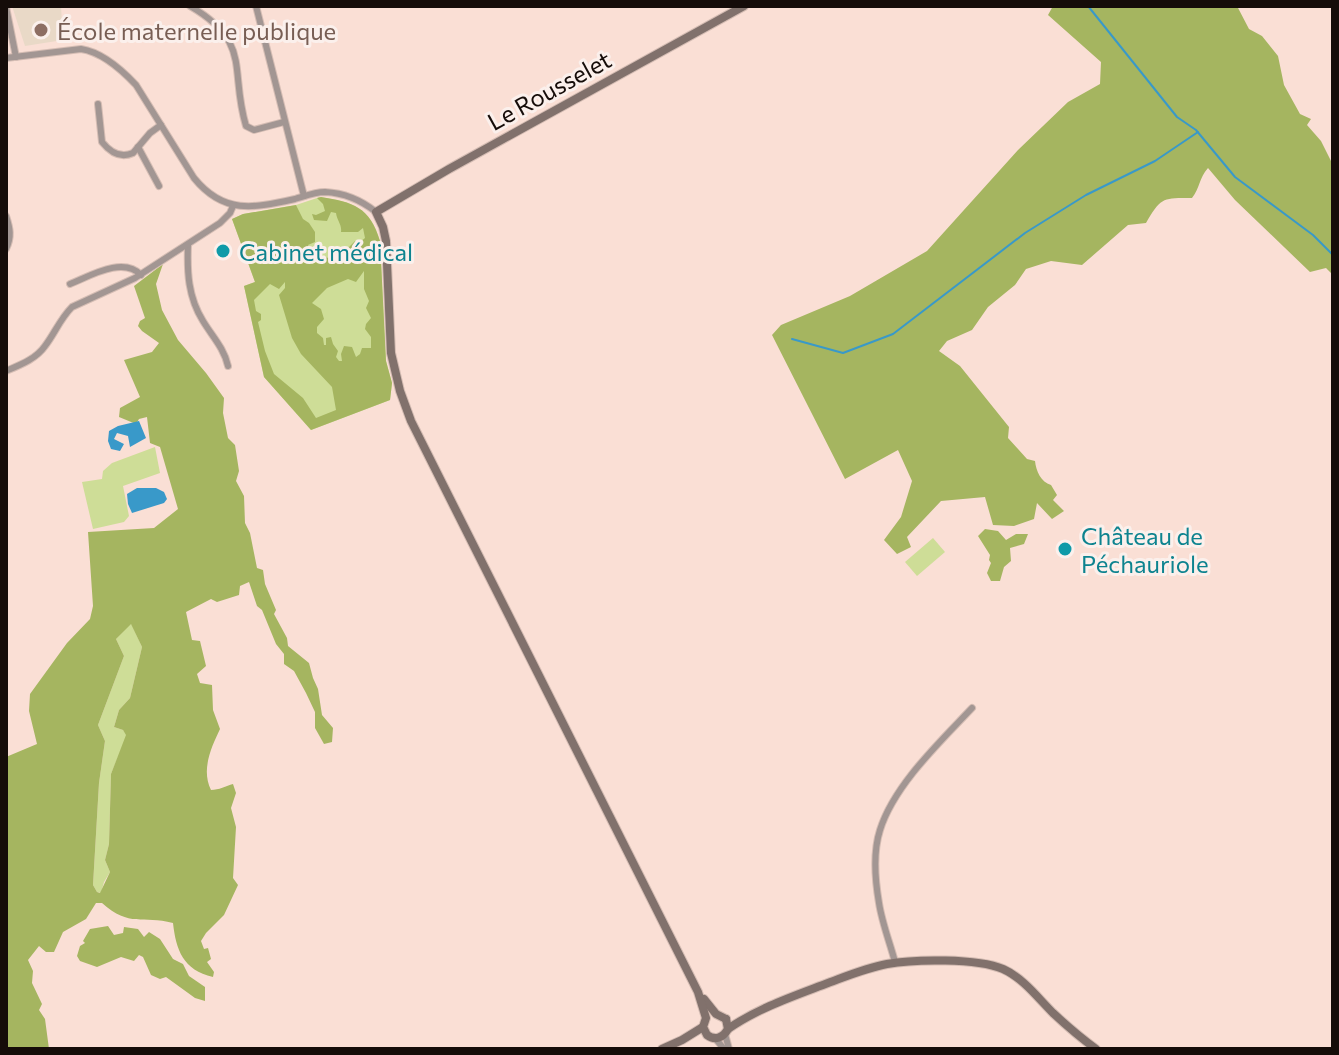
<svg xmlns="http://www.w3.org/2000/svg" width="1339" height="1055" font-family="Commissioner,sans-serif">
  <rect width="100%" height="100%" fill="#fadfd5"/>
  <polygon fill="#e9d9c7" points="12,6 61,6 63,40 25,46"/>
  <g fill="#cedd97">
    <path d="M 320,197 C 353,202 370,207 380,241 L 386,361 L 392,383 L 390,400 L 311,430 L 264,377 L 244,286 L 255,282 L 232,219 L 243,214 L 296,205 Z"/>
    <polygon points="155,447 160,473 123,486 129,516 124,522 93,529 82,482 102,479 103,471 112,463"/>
    <polygon points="933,538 945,552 917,576 905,562"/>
    <polygon points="131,623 142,647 130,698 119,710 114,727 123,730 127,735 111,774 109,844 105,860 110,872 104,882 101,893 97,892 93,885 99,783 105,741 98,725 124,656 116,639"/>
  </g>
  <g fill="#a5b560" fill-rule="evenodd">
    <path d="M 1053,6 L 1237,6 L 1249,29 L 1262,36 L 1278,56 L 1284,85 L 1300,114 L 1311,119 L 1307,125 L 1321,141 L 1333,165 L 1333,275 L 1326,268 L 1310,272 L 1235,200 L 1208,168 C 1199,178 1200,188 1192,198 C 1163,198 1161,197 1146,223 L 1128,225 L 1082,265 L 1051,261 L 1026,269 L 1015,285 L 988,307 L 972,330 L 947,341 L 939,351 L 960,366 L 1009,427 L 1008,438 L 1027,459 L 1035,461 C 1036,471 1041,482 1051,485 L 1057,495 L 1053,500 L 1064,511 L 1052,519 L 1037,503 L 1034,519 L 1014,526 L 993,525 L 985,497 L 941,501 L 907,537 L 911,547 L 897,554 L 884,540 L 901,517 L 912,481 L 898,450 L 845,479 L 772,335 L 781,325 L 850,296 L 927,251 L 1018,150 L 1068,102 L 1100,84 L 1101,62 L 1048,15 Z"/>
    <path d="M 321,197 C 353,202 370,207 380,241 L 386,361 L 392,383 L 390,400 L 311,430 L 264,377 L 244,286 L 255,282 L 232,219 L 243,214 L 296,205 L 303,219 L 309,223 L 315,232 L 315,242 L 308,245 C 313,258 332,260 345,257 L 349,247 L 355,241 L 359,243 L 365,238 L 363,228 L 358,232 L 341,232 C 342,224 337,221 336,213 L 331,212 L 327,221 L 314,220 L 312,214 L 316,215 L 325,211 L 323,204 L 317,198 ZM 364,271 L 364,289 L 369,301 L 366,308 L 371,318 L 366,324 L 365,329 L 371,337 L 371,348 L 362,348 L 360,354 L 356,357 L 352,347 L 344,346 L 341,354 L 342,361 L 339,361 L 336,357 L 338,351 L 333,344 L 331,337 L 326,338 L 326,345 L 324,345 L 323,338 L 317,333 L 317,327 L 324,319 L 321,309 L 312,303 L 327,288 L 348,279 L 356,282 ZM 285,282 L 285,288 L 279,295 L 292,338 L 301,354 L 332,387 L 336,410 L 316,418 L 303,398 L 274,374 L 265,351 L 258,322 L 261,320 L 261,314 L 256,311 L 254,300 L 270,284 L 279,289 Z"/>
    <path d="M 163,264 L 156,284 L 162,310 L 178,340 L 206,373 L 224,398 L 223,413 L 228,438 L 235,445 L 239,471 L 236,481 L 244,496 L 245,523 L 250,533 L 257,568 L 263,570 L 265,584 L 276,610 L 274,614 L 287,638 L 288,646 L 309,663 L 313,678 L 318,689 L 322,715 L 333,728 L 332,742 L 324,744 L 315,728 L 315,712 L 306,693 L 294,671 L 284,664 L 284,654 L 276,644 L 262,610 L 257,606 L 249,582 L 240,586 L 239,595 L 217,602 L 211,599 L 186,612 L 192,640 L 200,641 L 206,666 L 197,674 L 200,683 L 212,685 L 213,710 L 220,729 C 211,748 201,770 211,790 C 219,790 226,786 233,784 L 236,793 L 231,808 L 236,827 L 233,878 L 238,885 L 224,915 L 206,933 L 201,941 L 204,949 L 208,948 L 211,959 L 207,962 L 214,972 L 213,977 C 183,970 176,950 173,923 C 142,915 130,928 102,903 L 96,903 L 86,919 L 63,932 L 54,952 L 46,952 L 39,946 L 28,960 L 33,971 L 32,983 L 42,1004 L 39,1010 L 45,1019 L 49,1049 L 6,1049 L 6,757 L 37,744 L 29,711 L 30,694 L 67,643 L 90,619 L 93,606 L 88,532 L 154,528 L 178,509 L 160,447 L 150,443 L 147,417 L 139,419 L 136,424 L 119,417 L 120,408 L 140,397 L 124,360 L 152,352 L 159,343 L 142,331 L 138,326 L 140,321 L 145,318 L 134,286 ZM 131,624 L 142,647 L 130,698 L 119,710 L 114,727 L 123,730 L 126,735 L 111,774 L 109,844 L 105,860 L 110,872 L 100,893 L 97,892 L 93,885 L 99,783 L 105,741 L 98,725 L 124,656 L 116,639 Z"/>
    <polygon points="985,529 998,531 1006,540 1016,534 1028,534 1024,544 1010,548 1011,561 1004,567 1000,581 991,581 987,573 991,563 989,560 990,555 978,536"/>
    <polygon points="108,926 114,935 123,933 124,927 138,929 144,937 149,932 160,939 173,959 183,964 189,976 205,987 205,1001 195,998 166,977 160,979 151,975 143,957 139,955 134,961 121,957 97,967 80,961 77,956 80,946 85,943 83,941 90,929"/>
  </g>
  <g fill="#3999c9">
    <polygon points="139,421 146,438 130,447 128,436 117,433 114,439 124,444 120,451 111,449 108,441 109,431 118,426"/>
    <polygon points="137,488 156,488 164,492 167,499 164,503 132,513 128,504 127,494"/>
  </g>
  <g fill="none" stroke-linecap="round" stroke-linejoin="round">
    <g stroke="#3999c9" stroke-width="2">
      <polyline points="1088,6 1177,117 1196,130 1235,177 1313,235 1333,255"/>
      <polyline points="792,339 843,353 893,334 1025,233 1086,195 1155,161 1198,132"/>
    </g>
    <defs>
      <g id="street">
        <path d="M 190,6 C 253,43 229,69 246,126 L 254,130 L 284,122"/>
        <polyline points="256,6 304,196"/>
        <polyline points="6,7 16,57"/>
        <path d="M 6,58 L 81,49 C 101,52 122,70 136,85 L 194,178 C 224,215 254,208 295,199 C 305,196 315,192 325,192 C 345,193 361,200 376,212"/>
        <path d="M 98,104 L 102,142 C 110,152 120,159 133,153 L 150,133 L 161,125"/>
        <polyline points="138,147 159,186"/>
        <path d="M 6,216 C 10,228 12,237 6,249"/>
        <path d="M 188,245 C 187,272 188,297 203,321 C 212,336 224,348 228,366"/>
        <path d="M 70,284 C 90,276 123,256 141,275"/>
        <path d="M 6,371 C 20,365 36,359 45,346 C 55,333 60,319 72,307 L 135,278 L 220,223 L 230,213 L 233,206"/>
        <path d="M 895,962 C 890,943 882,923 879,903 C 875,880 873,852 880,830 C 894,785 941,741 972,708"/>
        <polyline points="725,1034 729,1049"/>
        <polyline points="715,1038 724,1049"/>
      </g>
      <g id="secondary">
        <polyline points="704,999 716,1014 726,1019"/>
        <path d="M 726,1019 L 728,1029 C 723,1038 715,1041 707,1035 L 703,1027 L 706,1018 L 698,992 L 411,421 L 400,391 L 391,353 L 386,241 L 383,227 L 376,212 L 449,169 L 744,6"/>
        <path d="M 728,1029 C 758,1008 794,996 828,983 C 847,976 866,968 887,964 C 914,959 977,958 1003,969 C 1023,978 1038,998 1053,1013 C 1067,1026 1081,1038 1096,1049"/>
        <polyline points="662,1049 682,1040 703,1027"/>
      </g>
    </defs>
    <use href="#street" stroke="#d5bdb4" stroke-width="8"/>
    <use href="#secondary" stroke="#d5bdb4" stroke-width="10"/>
    <use href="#street" stroke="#a29693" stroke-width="6"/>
    <use href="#secondary" stroke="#81716c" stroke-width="8"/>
  </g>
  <circle fill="#8d6e63" stroke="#fbf0ec" stroke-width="3" cx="41" cy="30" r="8"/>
  <g fill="#0f9aa8" stroke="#fbf0ec" stroke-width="3">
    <circle cx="223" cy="251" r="8"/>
    <circle cx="1065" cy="549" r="8"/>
  </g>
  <g text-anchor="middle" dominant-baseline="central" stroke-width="6" stroke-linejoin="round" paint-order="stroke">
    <g font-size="24" fill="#785e54" stroke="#fbf0ec" text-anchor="start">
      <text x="57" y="30">École maternelle publique</text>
    </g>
    <g font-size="24" fill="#150c09" stroke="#fbf0ec">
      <text transform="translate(549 90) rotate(-29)">Le Rousselet</text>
    </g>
    <g font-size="24" fill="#0d838f" stroke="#fbf0ec" text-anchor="start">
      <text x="239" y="251">Cabinet médical</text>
      <text x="1081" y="535">Château de<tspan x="1081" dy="28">Péchauriole</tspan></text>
    </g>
  </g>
  <rect width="1339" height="1055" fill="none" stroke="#150c09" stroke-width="16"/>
</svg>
